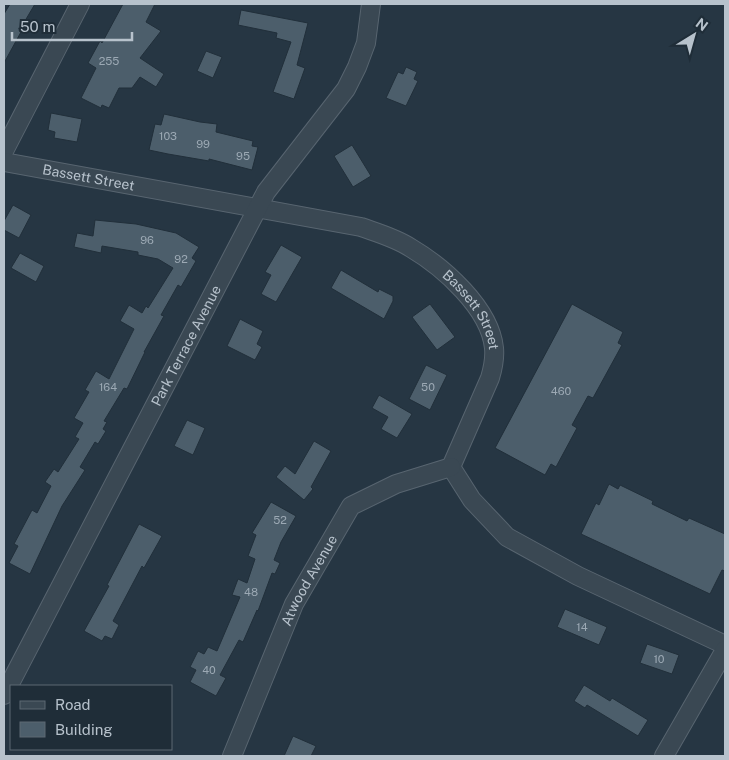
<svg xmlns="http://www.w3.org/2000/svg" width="729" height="760" font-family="'Public Sans',sans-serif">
  <rect width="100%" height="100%" fill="#263643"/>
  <g fill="#4c5e6b" stroke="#212f3a">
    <polygon points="10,4 35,4 19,31 21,32 4,63 4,14"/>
    <polygon points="123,4 155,4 146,22 161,31 140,58 164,74 156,87 140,77 132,88 119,88 109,108 102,105 101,108 81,98 96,68 88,63 100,41 102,43"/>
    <polygon points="241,10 308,23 297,65 305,68 294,99 273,92 291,42 276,38 277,33 238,25"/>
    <polygon points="206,51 222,57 213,78 197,71"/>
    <polygon points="406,67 417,72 414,79 418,81 406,106 386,98 398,72 403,74"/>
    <polygon points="51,113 82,119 77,142 54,138 55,132 48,130"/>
    <polygon points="164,114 200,122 217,124 216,132 253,141 252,146 258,147 252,170 209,159 209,161 168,154 149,150 155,124 161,125"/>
    <polygon points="352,145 371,176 353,187 334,156"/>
    <polygon points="13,205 31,215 19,238 4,230 4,221"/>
    <polygon points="95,220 136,224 176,233 199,247 192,258 196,261 181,287 178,285 161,315 164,316 144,352 145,352 127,389 124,388 104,421 107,422 103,429 106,431 98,444 95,442 80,467 85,470 62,506 30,574 9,563 18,546 14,544 32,510 37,513 51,486 45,482 54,469 58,472 79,439 75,437 83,423 74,418 89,392 85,390 96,371 109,379 134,329 120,321 129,305 142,313 146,306 148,308 173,268 158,259 138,255 138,252 102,246 101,253 74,247 77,233 93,236"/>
    <polygon points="281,245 302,257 276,302 261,294 271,275 265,272"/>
    <polygon points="20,253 44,266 36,282 11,268"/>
    <polygon points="341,270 378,292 379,289 393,296 393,301 384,319 331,288"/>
    <polygon points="430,304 455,337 437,350 412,317"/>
    <polygon points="572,304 623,332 618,343 622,345 593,398 588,396 572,425 577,428 556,467 551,464 545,475 495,448"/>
    <polygon points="240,319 263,331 257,344 262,347 255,360 227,346"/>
    <polygon points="426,365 447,375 430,410 409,399"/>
    <polygon points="379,395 412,414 397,438 381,429 388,417 372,408"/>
    <polygon points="187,420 205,428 193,455 174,446"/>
    <polygon points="314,441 331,451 311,487 313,489 304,500 276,477 285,466 295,474"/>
    <polygon points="609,484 618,489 620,485 653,501 652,504 687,521 689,518 725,534 725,571 722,570 710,594 581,534 596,503 599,505"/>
    <polygon points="271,502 296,516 281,542 274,560 280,563 275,574 272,573 258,611 257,610 243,642 239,640 220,675 226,678 216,696 190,682 196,670 190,667 198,651 204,654 208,647 217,651 240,597 232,595 238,579 247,583 255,559 248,556 256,535 252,533"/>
    <polygon points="139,524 162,536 144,568 142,566 113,621 119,625 112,639 105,636 102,641 84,631 109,586 107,585"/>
    <polygon points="565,609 607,627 599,645 557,627"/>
    <polygon points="647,644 679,655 672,674 640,663"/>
    <polygon points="584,685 610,701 612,698 648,720 638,736 587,705 585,708 574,701"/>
    <polygon points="293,736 316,746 311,756 284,756"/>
  </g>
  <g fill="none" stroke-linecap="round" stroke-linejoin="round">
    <defs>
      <g id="street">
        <polyline points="4,151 80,4"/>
        <path id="s1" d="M 4,162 L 361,227 C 378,233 396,238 411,248 C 443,267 490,308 494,348 C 495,358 493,368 490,378 L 451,467"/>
        <polyline points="451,467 472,500 507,537 578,576 725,645"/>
        <path id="s2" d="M 4,695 L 266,192 L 346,89 L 357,67 L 366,43 L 371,4"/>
        <path id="s3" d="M 232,756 L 294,604 L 351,506 L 396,484 L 451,467"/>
        <polyline points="664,756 725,650"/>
      </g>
    </defs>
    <use href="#street" stroke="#586570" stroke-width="20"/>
    <use href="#street" stroke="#3a4853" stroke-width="18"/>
  </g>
  <g text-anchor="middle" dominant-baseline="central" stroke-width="4" stroke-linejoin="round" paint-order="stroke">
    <g font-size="11" fill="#9ca9b4">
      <text x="109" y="61">255</text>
      <text x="168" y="136">103</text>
      <text x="203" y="144">99</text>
      <text x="243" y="156">95</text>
      <text x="147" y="240">96</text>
      <text x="181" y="259">92</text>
      <text x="108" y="387">164</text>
      <text x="428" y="387">50</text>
      <text x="561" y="391">460</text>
      <text x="280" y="520">52</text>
      <text x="251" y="592">48</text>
      <text x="582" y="627">14</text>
      <text x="659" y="659">10</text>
      <text x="209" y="670">40</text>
    </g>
    <g font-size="14" fill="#b7c2cc" stroke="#1f2d38">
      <text stroke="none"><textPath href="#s1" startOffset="86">Bassett Street</textPath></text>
      <text stroke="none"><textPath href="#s1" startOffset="506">Bassett Street</textPath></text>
      <text stroke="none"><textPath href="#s2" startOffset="394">Park Terrace Avenue</textPath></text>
      <text stroke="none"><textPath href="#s3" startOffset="192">Atwood Avenue</textPath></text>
    </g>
  </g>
  <rect width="729" height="760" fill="none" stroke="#b7c2cc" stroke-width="10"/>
  <rect x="10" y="685" width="162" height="65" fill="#1f2d38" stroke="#5c6973"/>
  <rect x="20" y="701" width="25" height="8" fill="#3a4853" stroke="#5c6973"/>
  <text x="55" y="710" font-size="15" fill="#b7c2cc">Road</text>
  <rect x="20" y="722" width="25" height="15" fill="#4c5e6b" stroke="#5c6973"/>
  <text x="55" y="735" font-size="15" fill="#b7c2cc">Building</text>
  <g transform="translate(694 35) rotate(37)" stroke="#1f2d38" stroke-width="4" paint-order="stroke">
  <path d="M0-4L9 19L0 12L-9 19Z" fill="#b7c2cc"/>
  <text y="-8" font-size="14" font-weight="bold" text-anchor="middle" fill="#b7c2cc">N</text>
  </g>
  <path d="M12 32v8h120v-8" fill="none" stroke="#b7c2cc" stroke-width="2.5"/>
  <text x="20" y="32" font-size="15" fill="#b7c2cc" stroke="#1f2d38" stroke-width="4" paint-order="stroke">50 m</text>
</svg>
